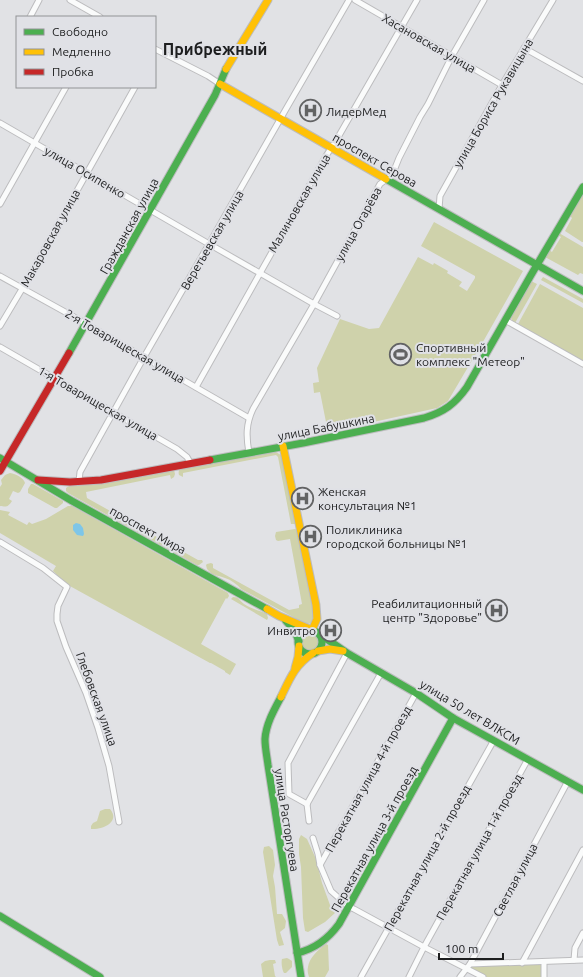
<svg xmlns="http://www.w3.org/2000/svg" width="583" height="977" font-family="Ubuntu,sans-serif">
  <rect width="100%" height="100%" fill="#e1e2e5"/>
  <g fill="#cfd2ab">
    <polygon points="583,191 583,242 582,242 565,231 572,218 569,215"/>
    <polygon points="434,222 523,271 484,340 448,401 437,408 328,432 320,392 314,393 313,383 319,382 317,368 340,319 369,329 379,328 418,257 433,265 434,263 448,271 447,273 462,282 459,286 467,291 475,278 475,276 421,246"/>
    <polygon points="559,233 583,247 583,274 580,273 578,275 545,257 549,250 552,252 561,237 558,235"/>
    <polygon points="543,277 583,299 583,303 541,280"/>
    <polygon points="531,281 537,284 515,323 512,321 511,317"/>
    <polygon points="540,284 583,308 583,362 518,324"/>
    <path d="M 274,451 L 281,455 L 283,459 L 296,522 L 295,524 L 291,524 L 278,457 L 276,455 L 183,473 L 183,477 L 179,475 C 178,472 179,470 181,468 Z"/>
    <path d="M 165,470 L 174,470 L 175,474 L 174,477 L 171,479 L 170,475 L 86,492 L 87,498 L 198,560 L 202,560 L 203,562 L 199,565 L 197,565 L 68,493 L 66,491 L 66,488 C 71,484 78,485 84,484 C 100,482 115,478 131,476 C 144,475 152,476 165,470 Z"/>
    <path d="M 10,473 C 16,474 24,478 25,483 L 20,492 L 18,493 L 13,491 L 9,499 L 12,501 C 8,507 7,507 0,506 L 0,487 L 2,484 L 1,480 L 5,475 Z"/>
    <polygon points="31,484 33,484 63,501 63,503 57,508 55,508 28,493 28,489"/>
    <polygon points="68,506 72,506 228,593 229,596 227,599 226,598 201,644 236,664 230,675 225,672 225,671 211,663 210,663 68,585 53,571 56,566 0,533 0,510 10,512 8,515 27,525 29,522 32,524 46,519"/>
    <path d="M 295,529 L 297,530 L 315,616 C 313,621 312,624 306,624 L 241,589 C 237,584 231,580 225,578 C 217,575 213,576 207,569 L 206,565 L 207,564 L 211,563 L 213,564 L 213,568 L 289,610 L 299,608 L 299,605 L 302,604 L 290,539 L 278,541 L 276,540 L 275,536 L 276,532 Z"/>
    <path d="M 233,597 C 239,597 239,600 244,604 C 251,609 259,610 267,614 L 268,618 L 267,620 L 231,599 Z"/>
    <circle cx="310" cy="642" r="10"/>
    <path d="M 105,809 L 110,809 C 121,822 102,830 91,829 L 91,826 L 93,823 L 97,821 L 100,811 Z"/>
    <polygon points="301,835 307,839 316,859 322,883 330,905 335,913 325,922 308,932 305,931 303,918 301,867 299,854 299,839"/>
    <polygon points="269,846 273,850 275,865 273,876 275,887 277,914 282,914 286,921 285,928 280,932 284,945 279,946 277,940 263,852 264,847"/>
    <path d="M 326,944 L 328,945 L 329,970 L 325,977 L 309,977 C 308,974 307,970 308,967 C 309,958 319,949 326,944 Z"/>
    <path d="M 287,958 L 289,959 L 292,961 L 292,967 L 286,973 L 284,973 C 282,970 281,962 282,959 Z"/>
    <polygon points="270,960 275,960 276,963 273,964 275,976 276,977 263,977 261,964 265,961"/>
    <polygon points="542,964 542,977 487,977 469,968 471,966"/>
  </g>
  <polygon fill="#7ec6e8" points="76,523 80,524 83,528 84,534 83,536 77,535 73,530 73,525"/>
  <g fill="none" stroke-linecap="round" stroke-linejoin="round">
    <defs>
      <g id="street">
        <polyline points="70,0 100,17"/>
        <polyline points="355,0 502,85"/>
        <polyline points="30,17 39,0"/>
        <polyline points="524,48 583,81"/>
        <polyline points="155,49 208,76 220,84"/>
        <polyline points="0,123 209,244 314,304 337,316"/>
        <polyline points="0,204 66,87"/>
        <polyline points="439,209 440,196 502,85 553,0"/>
        <polyline points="0,276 76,318 249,418"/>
        <polyline points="505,320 583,364"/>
        <polyline points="0,326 22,289 135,87"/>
        <polyline points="0,347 177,449 187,457 191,464"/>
        <polyline points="196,387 326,156 337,139 417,0"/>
        <path d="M 249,453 C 246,436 246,424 253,409 L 314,304 L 380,184 L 391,176 L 393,173 L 399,158 L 420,117 L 428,104 L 452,56 L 484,0"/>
        <polyline points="79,481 80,472 144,357 209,244 286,109 349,0"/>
        <polyline points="0,542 43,568 67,587 58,606 57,614 57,621 66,647 86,693 98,728 109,766 119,822"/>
        <polyline points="307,804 289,794 288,763 347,653"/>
        <polyline points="307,804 381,673"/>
        <polyline points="307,804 309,821"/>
        <polyline points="313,838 318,854 320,865 331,891 349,907 354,909 424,947 483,977"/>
        <polyline points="320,865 416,693"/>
        <polyline points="574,960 575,948 583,933"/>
        <polyline points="544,962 544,977"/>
        <polyline points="522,963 583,850"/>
        <polyline points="470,964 583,960"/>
        <polyline points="361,977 494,740"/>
        <polyline points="409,977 424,947 528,759"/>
        <polyline points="460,977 470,964 568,781"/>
      </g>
      <g id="fast">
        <polyline points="386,179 583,291"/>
        <polyline points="69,353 215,95 226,69"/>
        <polyline points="0,458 72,501 267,609"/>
        <path d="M 210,460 L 303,443 L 424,418 C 444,412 455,404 467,387 L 531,275 L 583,187"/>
        <polyline points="286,621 294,630 299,641"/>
        <circle cx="310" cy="642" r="12"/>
        <polyline points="318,633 347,653 416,693 453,718 583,790"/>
        <path d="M 281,697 C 274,710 266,724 265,739 C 265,748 267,757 268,765 L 301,977"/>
        <polyline points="0,916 100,977"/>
        <path d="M 297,953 C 315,949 328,939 339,924 L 453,718"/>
      </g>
      <g id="slow">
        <polyline points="226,69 268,0"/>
        <polyline points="220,84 386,179"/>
        <polyline points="267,609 279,616 312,630 317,619 316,605 283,446"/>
        <polyline points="318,651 330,649 343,651"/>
        <polyline points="295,668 298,657 299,646"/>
        <path d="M 281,697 C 290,678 295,665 313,653"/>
      </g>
      <g id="jam">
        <polyline points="0,471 69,353"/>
        <polyline points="38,480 70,482 101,480 210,460"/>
      </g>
    </defs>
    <use href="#street" stroke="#bcbcbe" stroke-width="7"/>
    <use href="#fast" stroke="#bcbcbe" stroke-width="9"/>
    <use href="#slow" stroke="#bcbcbe" stroke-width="9"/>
    <use href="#jam" stroke="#bcbcbe" stroke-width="9"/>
    <use href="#street" stroke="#fafbfb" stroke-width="5"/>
    <use href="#fast" stroke="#4caf50" stroke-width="7"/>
    <use href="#slow" stroke="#ffc107" stroke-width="7"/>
    <use href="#jam" stroke="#c62828" stroke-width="7"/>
  </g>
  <defs>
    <symbol id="hospital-ring" viewBox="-11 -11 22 22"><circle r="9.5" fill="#e0e1e6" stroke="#626364" stroke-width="1.5"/><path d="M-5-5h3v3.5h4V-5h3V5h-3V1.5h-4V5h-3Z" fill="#626364"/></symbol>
    <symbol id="stadium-ring" viewBox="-11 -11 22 22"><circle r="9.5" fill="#e0e1e6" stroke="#626364" stroke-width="1.5"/><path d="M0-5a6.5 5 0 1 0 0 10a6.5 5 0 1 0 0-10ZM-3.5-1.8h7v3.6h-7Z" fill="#626364"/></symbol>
  </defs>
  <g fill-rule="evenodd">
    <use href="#hospital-ring" x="298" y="98" width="25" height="25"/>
    <use href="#stadium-ring" x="388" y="342" width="25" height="25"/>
    <use href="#hospital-ring" x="290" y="486" width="25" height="25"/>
    <use href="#hospital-ring" x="298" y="524" width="25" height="25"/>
    <use href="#hospital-ring" x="484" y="598" width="25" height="25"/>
    <use href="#hospital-ring" x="318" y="618" width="25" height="25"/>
  </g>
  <g text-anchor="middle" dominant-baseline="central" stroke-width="4" stroke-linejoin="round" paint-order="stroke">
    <g font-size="12" fill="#1d1e1f" stroke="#e0e1e6">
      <text transform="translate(429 43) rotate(30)">Хасановская улица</text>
      <text transform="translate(493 103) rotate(-60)">улица Бориса Рукавицына</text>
      <text transform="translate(375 160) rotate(30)">проспект Серова</text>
      <text transform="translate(85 172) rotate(30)">улица Осипенко</text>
      <text transform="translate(299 203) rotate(-60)">Малиновская улица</text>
      <text transform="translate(358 224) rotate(-61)">улица Огарёва</text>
      <text transform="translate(129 226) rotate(-61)">Гражданская улица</text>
      <text transform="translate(50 238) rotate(-61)">Макаровская улица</text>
      <text transform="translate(212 240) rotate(-60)">Веретьевская улица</text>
      <text transform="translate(125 346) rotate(30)">2-я Товарищеская улица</text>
      <text transform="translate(98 403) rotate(30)">1-я Товарищеская улица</text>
      <text transform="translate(326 427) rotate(-11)">улица Бабушкина</text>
      <text transform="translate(148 530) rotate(29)">проспект Мира</text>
      <text transform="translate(97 699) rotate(70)">Глебовская улица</text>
      <text transform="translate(470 712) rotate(31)">улица 50 лет ВЛКСМ</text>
      <text transform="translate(368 779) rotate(-61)">Перекатная улица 4-й проезд</text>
      <text transform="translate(287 820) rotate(81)">улица Расторгуева</text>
      <text transform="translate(374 839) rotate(-61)">Перекатная улица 3-й проезд</text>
      <text transform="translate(479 847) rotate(-61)">Перекатная улица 1-й проезд</text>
      <text transform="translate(427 858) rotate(-61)">Перекатная улица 2-й проезд</text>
      <text transform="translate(515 880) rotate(-62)">Светлая улица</text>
    </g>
    <g font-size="12" fill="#1d1e1f" stroke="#e0e1e6" text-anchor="start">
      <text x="326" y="111">ЛидерМед</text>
      <text x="416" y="347">Спортивный<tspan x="416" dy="14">комплекс "Метеор"</tspan></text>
      <text x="318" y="491">Женская<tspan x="318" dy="14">консультация №1</tspan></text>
      <text x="326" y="529">Поликлиника<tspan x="326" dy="14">городской больницы №1</tspan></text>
      <text x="482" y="603" text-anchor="end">Реабилитационный<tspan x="482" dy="14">центр "Здоровье"</tspan></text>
      <text x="316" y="630" text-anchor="end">Инвитро</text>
    </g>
    <g font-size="16" font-weight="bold" fill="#1d1e1f" stroke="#e0e1e6">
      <text x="215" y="49">Прибрежный</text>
    </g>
  </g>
  <rect x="16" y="16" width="140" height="72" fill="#e0e1e6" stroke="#929396"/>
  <rect x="24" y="29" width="20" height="6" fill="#4caf50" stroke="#929396"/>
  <text x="52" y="36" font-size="12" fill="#1d1e1f">Свободно</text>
  <rect x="24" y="49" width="20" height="6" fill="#ffc107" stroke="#929396"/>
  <text x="52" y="56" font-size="12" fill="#1d1e1f">Медленно</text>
  <rect x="24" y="69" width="20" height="6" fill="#c62828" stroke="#929396"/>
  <text x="52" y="76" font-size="12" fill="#1d1e1f">Пробка</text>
  <path d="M439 953v6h64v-6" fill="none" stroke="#1d1e1f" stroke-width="2"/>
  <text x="445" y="953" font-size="12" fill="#1d1e1f" stroke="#e0e1e6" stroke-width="3" paint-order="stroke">100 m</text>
</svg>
